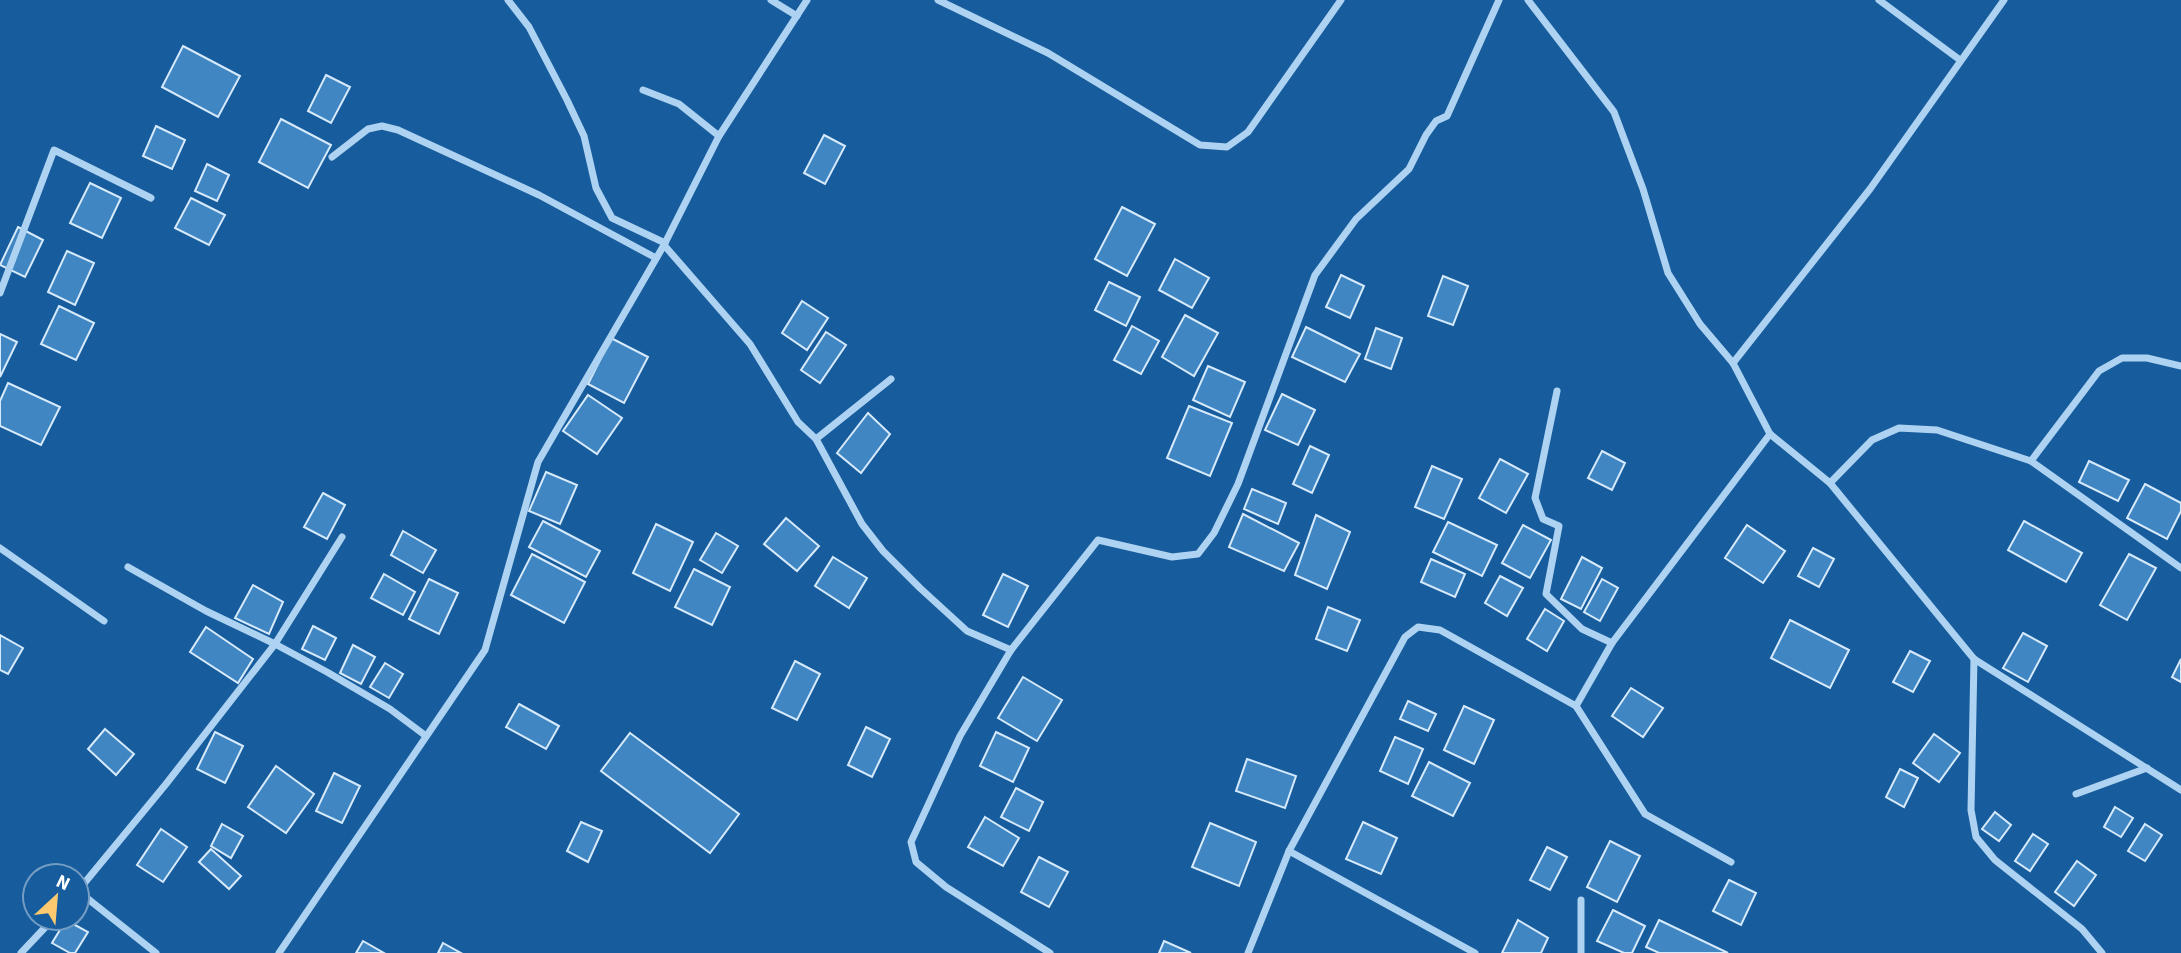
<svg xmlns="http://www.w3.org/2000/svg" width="2181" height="953" font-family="'Source Sans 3',sans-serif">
  <rect width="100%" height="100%" fill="#175c9c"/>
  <g fill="#4086c2" stroke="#d6eafc" stroke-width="2">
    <polygon points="183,46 240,76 218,117 162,87"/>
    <polygon points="326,75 350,87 331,123 308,111"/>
    <polygon points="281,119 331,145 308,188 259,162"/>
    <polygon points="156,126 185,140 172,169 143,156"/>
    <polygon points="824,135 845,146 825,184 804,173"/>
    <polygon points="207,164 229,175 217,201 195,191"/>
    <polygon points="90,183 121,198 102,238 70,223"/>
    <polygon points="191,198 225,215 209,245 175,228"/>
    <polygon points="1122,207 1155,224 1127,276 1095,259"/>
    <polygon points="18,227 43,240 25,277 0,265"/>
    <polygon points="67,251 94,263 75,305 48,292"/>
    <polygon points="1175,259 1209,278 1192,308 1159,290"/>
    <polygon points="1341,275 1364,286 1350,318 1326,307"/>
    <polygon points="1443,276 1468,286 1453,325 1428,316"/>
    <polygon points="1109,282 1140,297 1126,326 1095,310"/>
    <polygon points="802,301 828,318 807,350 782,333"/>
    <polygon points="59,306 94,323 76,360 41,344"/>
    <polygon points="1185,315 1218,333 1194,376 1162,357"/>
    <polygon points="1132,326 1159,341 1141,374 1114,360"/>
    <polygon points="1306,327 1360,354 1345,382 1292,357"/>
    <polygon points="1376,328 1402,338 1391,369 1365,359"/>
    <polygon points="826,332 846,345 820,383 801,370"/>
    <polygon points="0,334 17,342 0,377"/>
    <polygon points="611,338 648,357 624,403 588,384"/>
    <polygon points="1208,366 1245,382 1230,417 1193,400"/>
    <polygon points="8,383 60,407 41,445 0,426 0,401"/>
    <polygon points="1282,394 1315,410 1298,445 1265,430"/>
    <polygon points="588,395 622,418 597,454 563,431"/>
    <polygon points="1189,406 1232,423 1210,476 1167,458"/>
    <polygon points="868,413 890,434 861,473 837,453"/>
    <polygon points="1310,446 1329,455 1312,493 1293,484"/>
    <polygon points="1602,451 1625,463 1612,490 1588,478"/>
    <polygon points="1500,459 1528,474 1506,513 1479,498"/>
    <polygon points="2089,461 2129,480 2118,501 2079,482"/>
    <polygon points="1432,466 1462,479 1444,519 1415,507"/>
    <polygon points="546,472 577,485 560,524 529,511"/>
    <polygon points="2145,484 2181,503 2181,511 2167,539 2127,518"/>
    <polygon points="1252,489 1286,503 1278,524 1244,509"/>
    <polygon points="323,493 345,505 327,539 304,527"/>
    <polygon points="1243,514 1299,543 1284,571 1229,547"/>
    <polygon points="1316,515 1350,532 1327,589 1295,575"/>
    <polygon points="786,518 819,546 797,571 764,544"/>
    <polygon points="543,521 600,551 586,577 529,547"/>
    <polygon points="2024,521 2082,553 2066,582 2008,550"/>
    <polygon points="1448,522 1497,545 1482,576 1433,552"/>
    <polygon points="656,524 693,542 670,591 633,573"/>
    <polygon points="1523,525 1551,540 1530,578 1502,563"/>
    <polygon points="1747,525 1785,551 1763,583 1725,558"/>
    <polygon points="403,531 436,550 423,573 391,555"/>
    <polygon points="716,533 738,546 722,573 700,560"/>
    <polygon points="1813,548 1834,559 1819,587 1798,576"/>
    <polygon points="532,554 585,582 564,623 511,595"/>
    <polygon points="2129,554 2156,568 2127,620 2100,605"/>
    <polygon points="833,557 867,578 849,608 815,586"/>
    <polygon points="1582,557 1602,568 1581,609 1561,599"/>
    <polygon points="1431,559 1465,574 1455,597 1421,582"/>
    <polygon points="694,569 730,587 712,625 675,607"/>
    <polygon points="384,574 415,592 403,615 371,598"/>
    <polygon points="1003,574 1028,586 1008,627 983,615"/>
    <polygon points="1500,576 1523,588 1507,616 1485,603"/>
    <polygon points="429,579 458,593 439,634 409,619"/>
    <polygon points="1602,579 1618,588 1600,621 1584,612"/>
    <polygon points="253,585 283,602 269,634 235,618"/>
    <polygon points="1328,607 1360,620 1347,651 1316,639"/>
    <polygon points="1545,609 1564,621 1547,651 1527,639"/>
    <polygon points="1790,620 1849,650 1830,688 1771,658"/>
    <polygon points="313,626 336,638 325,660 302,649"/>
    <polygon points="206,627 253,659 238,683 190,652"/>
    <polygon points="2023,633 2047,646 2028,682 2003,668"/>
    <polygon points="0,635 23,648 8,674 0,670"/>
    <polygon points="353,645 375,657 361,684 340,673"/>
    <polygon points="1910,651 1930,661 1913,692 1893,682"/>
    <polygon points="2181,659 2181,682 2172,677"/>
    <polygon points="795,661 820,674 797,720 772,708"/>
    <polygon points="385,663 403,674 389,698 370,687"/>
    <polygon points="1023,677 1062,700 1037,741 998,718"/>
    <polygon points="1631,688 1663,708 1643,737 1612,716"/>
    <polygon points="1408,701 1436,714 1428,731 1400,719"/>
    <polygon points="519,704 559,726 546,749 506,727"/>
    <polygon points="1464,706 1494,720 1474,764 1444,750"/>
    <polygon points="866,727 890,739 872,777 848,765"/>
    <polygon points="105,729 134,754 116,775 88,749"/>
    <polygon points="215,732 243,746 225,783 197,769"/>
    <polygon points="996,732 1029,748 1013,782 980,766"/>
    <polygon points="630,733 739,814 710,853 601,771"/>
    <polygon points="1934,734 1960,753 1939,782 1913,763"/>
    <polygon points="1395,737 1423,749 1408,784 1380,771"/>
    <polygon points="1247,759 1296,776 1285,808 1236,791"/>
    <polygon points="1429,762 1470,783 1453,816 1412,796"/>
    <polygon points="276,766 314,794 286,833 248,807"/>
    <polygon points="1900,769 1918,778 1904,807 1886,797"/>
    <polygon points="334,773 360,786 342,823 316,811"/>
    <polygon points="1016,788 1043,802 1029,831 1001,817"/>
    <polygon points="2115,807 2133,818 2121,837 2104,827"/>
    <polygon points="1995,812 2011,825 1999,841 1982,829"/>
    <polygon points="985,817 1019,838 1003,866 968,847"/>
    <polygon points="581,822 602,831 588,862 567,851"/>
    <polygon points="1363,822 1397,838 1381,874 1346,859"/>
    <polygon points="1210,823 1256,842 1239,886 1192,867"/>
    <polygon points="222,824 243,836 231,858 211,846"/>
    <polygon points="2145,824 2162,835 2145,861 2128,851"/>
    <polygon points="161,829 187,847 163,882 137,865"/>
    <polygon points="2033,834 2048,844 2030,871 2015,861"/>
    <polygon points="1610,841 1640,856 1617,902 1587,887"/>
    <polygon points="1547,847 1567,857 1550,890 1530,880"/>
    <polygon points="211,849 241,876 229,889 199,862"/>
    <polygon points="1039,857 1068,872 1049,907 1021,892"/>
    <polygon points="2077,861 2096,875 2074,906 2055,892"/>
    <polygon points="1729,880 1756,893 1741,925 1713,911"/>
    <polygon points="1613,910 1645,926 1632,953 1624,953 1597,941"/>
    <polygon points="66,920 88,932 75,953 70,953 52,943"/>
    <polygon points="1518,920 1548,938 1541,953 1502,953"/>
    <polygon points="1659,920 1728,953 1659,953 1646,947"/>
    <polygon points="363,941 384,953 356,953"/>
    <polygon points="1164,941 1191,953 1159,953"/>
    <polygon points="443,943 461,953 438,953"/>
  </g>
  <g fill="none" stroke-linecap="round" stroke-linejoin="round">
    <g stroke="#aed3f2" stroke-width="7">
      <polyline points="508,0 529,27 567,100 584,136 596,188 612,218 665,243"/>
      <polyline points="771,0 797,16"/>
      <polyline points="938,0 1048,53 1200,145 1227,147 1248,132 1341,0"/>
      <polyline points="1528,0 1614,112 1643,189 1668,273 1700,324 1733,363 1770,434 1830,483 1974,659 2181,790"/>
      <polyline points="1879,0 1960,60"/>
      <polyline points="643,90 679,104 719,136"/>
      <polyline points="332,157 368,129 382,126 398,130 539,195 656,258"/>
      <polyline points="664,245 750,344 798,422 816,439 862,524 883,551 920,588 967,631 1011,650"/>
      <polyline points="0,293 54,150 151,198"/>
      <polyline points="1733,363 1870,189 2004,0"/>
      <polyline points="1557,391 1535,498 1543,519 1559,526 1546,594 1582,629 1612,643"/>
      <polyline points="816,439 891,379"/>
      <polyline points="2031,461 2099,371 2122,358 2147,358 2181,366"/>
      <polyline points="1830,483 1872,440 1899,428 1937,430 2031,461 2181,568"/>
      <polyline points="0,548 104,621"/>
      <polyline points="128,567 206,611 275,644 327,672 390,709 426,736"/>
      <polyline points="1974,659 1971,810 1976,837 1995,860 2082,929 2102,953"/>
      <polyline points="1576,706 1645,814 1731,862"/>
      <polyline points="2076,794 2147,768"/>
      <polyline points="1289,851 1475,953"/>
      <polyline points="78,891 156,953"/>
      <polyline points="77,892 166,784 275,644 342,537"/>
      <polyline points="21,953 54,918"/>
      <polyline points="279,953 485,650 538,462 664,245 719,136 807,0"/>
      <polyline points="1050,953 946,887 916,862 911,842 960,736 1011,650 1098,540 1172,557 1198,554 1214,533 1238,484 1315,275 1356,219 1409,169 1426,135 1436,121 1447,116 1499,0"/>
      <polyline points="1248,953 1289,851 1405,637 1418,627 1440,630 1576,706 1612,643 1770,434"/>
      <polyline points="1581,953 1581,900"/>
    </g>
  </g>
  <g transform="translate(56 897) rotate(26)"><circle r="33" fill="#175c9c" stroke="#749dc4" stroke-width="2"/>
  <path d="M0-5L12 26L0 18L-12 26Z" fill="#ffc96f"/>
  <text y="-10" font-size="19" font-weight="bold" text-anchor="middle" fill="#ffffff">N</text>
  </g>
</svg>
